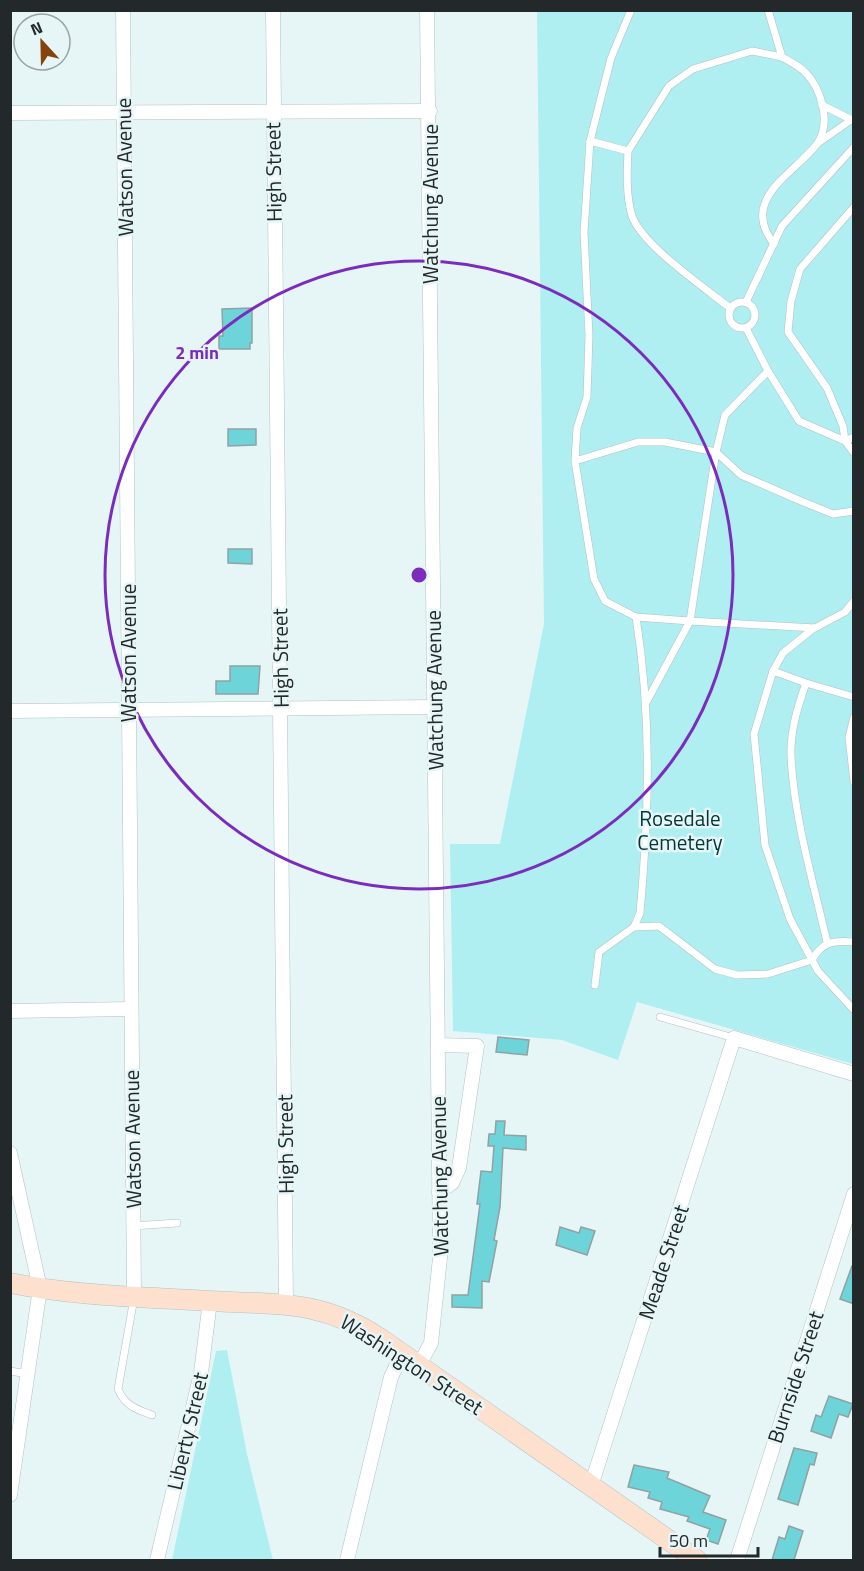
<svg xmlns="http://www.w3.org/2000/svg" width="864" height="1571" font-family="'Titillium Web',sans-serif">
  <rect width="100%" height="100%" fill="#e6f6f7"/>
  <g fill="#afeef1">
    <polygon points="537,11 853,11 853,1064 637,1002 618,1060 562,1040 453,1031 450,844 500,844 544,624"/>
    <polygon points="227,1350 247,1454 273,1560 172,1560 216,1351"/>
  </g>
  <g fill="#6dd4d9" stroke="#92a1a2" stroke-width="1.5">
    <polygon points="252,308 252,343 250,343 250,349 219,349 219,336 223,336 222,309"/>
    <polygon points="228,429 256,429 256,445 228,446"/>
    <polygon points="228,549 252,549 252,564 228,563"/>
    <polygon points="230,666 260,666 258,694 216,694 216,681 230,681"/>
    <polygon points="498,1037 529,1040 527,1055 496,1052"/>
    <polygon points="496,1121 505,1121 504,1135 526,1136 526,1150 503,1148 500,1207 494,1240 497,1241 489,1282 482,1281 482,1308 452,1307 452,1295 468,1295 480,1204 477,1204 481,1171 492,1172 494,1146 488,1146 489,1134 495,1134"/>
    <polygon points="560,1227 579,1233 581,1227 595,1231 587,1255 556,1245"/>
    <polygon points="852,1266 854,1266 854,1304 840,1299"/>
    <polygon points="829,1396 853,1404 848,1417 839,1414 831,1438 811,1431 816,1415 821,1417"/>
    <polygon points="794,1448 817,1453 814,1465 810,1464 798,1505 778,1499"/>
    <polygon points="634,1465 669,1472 667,1478 710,1496 703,1512 726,1520 718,1544 706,1540 710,1529 687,1521 689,1517 660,1509 662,1502 648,1498 650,1492 628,1487"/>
    <polygon points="789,1526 803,1531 794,1560 772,1560 779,1537 785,1539"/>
  </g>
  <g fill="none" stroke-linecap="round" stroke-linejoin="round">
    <defs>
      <g id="service">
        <polyline points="822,105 850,119"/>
        <polyline points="590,141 611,58 631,10"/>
        <polyline points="818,143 854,118"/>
        <path d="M 628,151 C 627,171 626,196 632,216 C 643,246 704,287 730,308"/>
        <polyline points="854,207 800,269 791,301 788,332 827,388 843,426 845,441 854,453"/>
        <path d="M 774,244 C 739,199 793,175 817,144 C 832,123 821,88 805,72 C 799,66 789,61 782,57"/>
        <circle cx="742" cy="315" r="13"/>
        <polyline points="746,302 782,226 854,147"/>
        <polyline points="746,328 768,371 725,415 716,452 741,475 801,501 833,514 854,511"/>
        <polyline points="768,371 799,421 845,441 854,437"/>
        <polyline points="575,461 638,442 665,442 716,452 690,621 636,617 605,601 594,579 575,461 577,428 587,397 589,336 584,232 590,141 628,151 669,86 693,69 752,51 782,57 768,10"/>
        <polyline points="773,671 783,653 814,628"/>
        <polyline points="806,683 854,697"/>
        <polyline points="647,701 690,621 815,628 845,612 854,601"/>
        <polyline points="854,717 849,737 854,782"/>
        <path d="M 634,927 L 659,926 L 715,969 L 737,975 L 768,974 L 812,960 C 822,942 833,940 854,942"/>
        <path d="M 827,942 C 813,881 794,818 791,756 C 790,731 798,706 806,683 L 773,671 L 754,734 L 765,845 L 790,919 L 818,971 L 854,1010"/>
        <path d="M 595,985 L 599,952 L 634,927 L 640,913 C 649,812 652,718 636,617"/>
        <polyline points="660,1017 734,1038"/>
        <polyline points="133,1226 177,1223"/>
        <path d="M 134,1298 L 118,1389 C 125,1406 136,1409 152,1415"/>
        <polyline points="10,1371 28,1374"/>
      </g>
      <g id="minor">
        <polyline points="123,10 134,1295"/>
        <polyline points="273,10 286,1305"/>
        <polyline points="10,113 430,111"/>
        <polyline points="10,711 434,707"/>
        <polyline points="10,1011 130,1009"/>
        <polyline points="438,1045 477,1046 459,1168 452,1183 439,1192"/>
        <polyline points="10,1153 40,1288 10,1495"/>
        <polyline points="419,1365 431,1343 440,1258 427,10"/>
        <polyline points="591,1486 734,1038 854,1074"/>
        <polyline points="157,1560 201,1373 210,1301"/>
        <polyline points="347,1560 391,1377 402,1354"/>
        <polyline points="737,1560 854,1194"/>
      </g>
      <path id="secondary" d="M 10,1283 C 75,1296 144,1297 210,1301 C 279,1305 320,1299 381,1339 L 697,1560"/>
    </defs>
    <use href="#service" stroke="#b2c1c2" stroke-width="8"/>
    <use href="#minor" stroke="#b2c1c2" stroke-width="15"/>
    <use href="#secondary" stroke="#b2c1c2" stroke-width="21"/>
    <use href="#service" stroke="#fff" stroke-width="7"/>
    <use href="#minor" stroke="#fff" stroke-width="14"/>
    <use href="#secondary" stroke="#fde1ce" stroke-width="20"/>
  </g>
  <circle fill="none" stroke="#7b2cbf" stroke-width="3" cx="419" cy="575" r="314"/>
  <g text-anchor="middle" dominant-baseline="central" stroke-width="5" stroke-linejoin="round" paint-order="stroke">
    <g font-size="21" fill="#23292a" stroke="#e6f6f7">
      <text transform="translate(124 167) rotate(-91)">Watson Avenue</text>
      <text transform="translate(273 172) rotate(-91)">High Street</text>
      <text transform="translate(430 204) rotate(-90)">Watchung Avenue</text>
      <text transform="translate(128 653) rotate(-90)">Watson Avenue</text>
      <text transform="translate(280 658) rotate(-91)">High Street</text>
      <text transform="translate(434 690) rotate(-91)">Watchung Avenue</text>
      <text transform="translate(132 1139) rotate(-91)">Watson Avenue</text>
      <text transform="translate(285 1144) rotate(-91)">High Street</text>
      <text transform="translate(439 1176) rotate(-91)">Watchung Avenue</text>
      <text transform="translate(663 1262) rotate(-72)">Meade Street</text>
      <text transform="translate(412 1364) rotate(33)">Washington Street</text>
      <text transform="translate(795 1377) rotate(-72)">Burnside Street</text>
      <text transform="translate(187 1431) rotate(-77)">Liberty Street</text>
    </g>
    <g font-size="21" fill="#023638" stroke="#e6f6f7">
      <text x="680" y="818">Rosedale<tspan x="680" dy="24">Cemetery</tspan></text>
    </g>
  </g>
  <circle cx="419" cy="575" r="9" fill="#7b2cbf" stroke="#e6f6f7" stroke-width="3"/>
  <g font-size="18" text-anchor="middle" font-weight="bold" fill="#7b2cbf" stroke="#e6f6f7" stroke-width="5" stroke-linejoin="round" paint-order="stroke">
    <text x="197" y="359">2 min</text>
  </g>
  <rect width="864" height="1571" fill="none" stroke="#23292a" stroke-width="24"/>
  <g transform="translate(42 42) rotate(338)"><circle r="28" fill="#e6f6f7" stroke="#98a4a5" stroke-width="1.5"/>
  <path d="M0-4.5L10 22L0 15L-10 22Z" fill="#85440e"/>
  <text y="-9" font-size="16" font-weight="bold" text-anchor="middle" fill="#23292a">N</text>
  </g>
  <path d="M660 1547v9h98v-9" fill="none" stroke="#23292a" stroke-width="3"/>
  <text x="669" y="1547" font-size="18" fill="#23292a" stroke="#e6f6f7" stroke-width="4.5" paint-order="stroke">50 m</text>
</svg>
